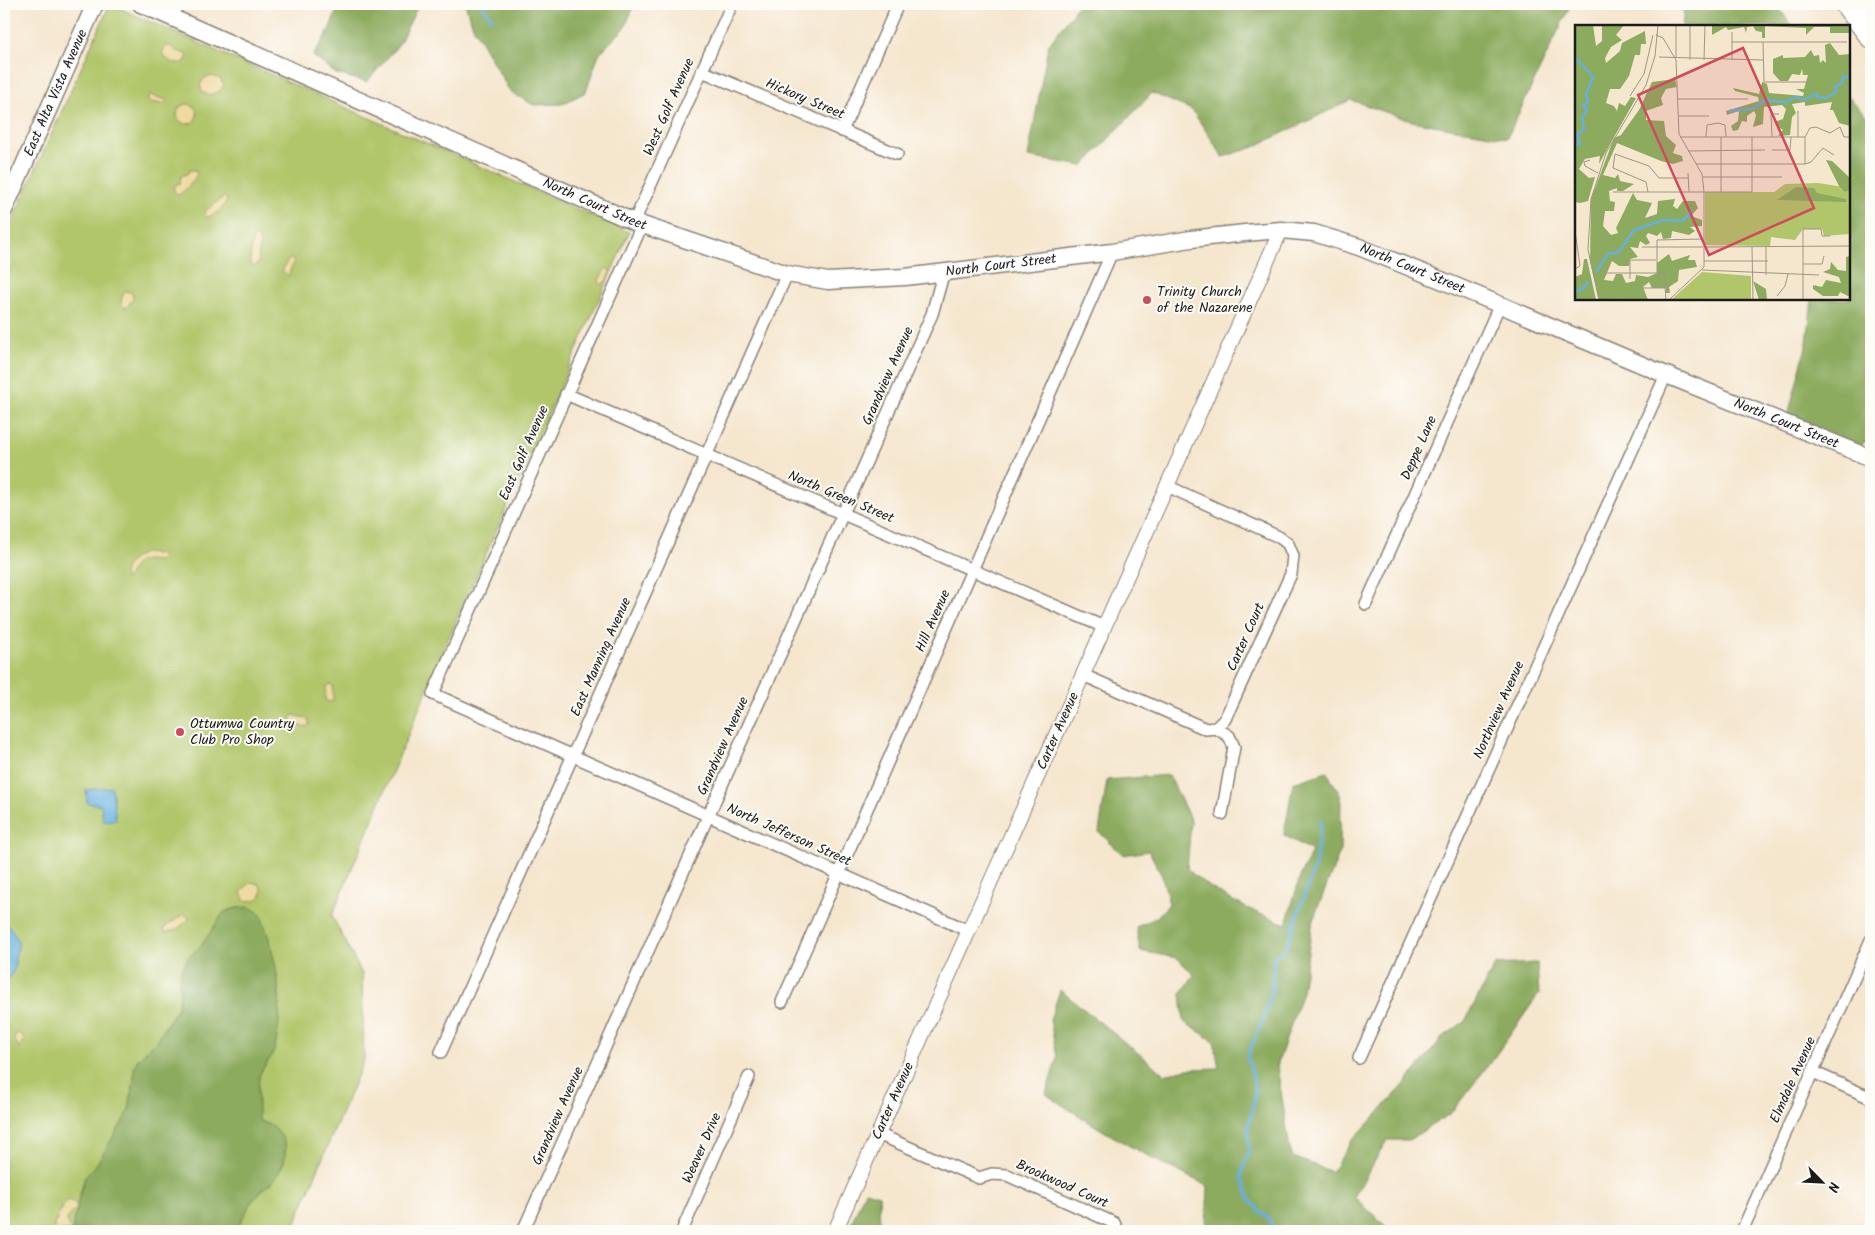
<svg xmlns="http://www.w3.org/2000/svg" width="1875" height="1235" font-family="Kalam,sans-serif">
  <rect width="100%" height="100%" fill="#fdfcf7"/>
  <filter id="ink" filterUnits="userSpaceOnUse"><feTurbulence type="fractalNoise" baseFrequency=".02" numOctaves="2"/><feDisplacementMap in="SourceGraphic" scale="10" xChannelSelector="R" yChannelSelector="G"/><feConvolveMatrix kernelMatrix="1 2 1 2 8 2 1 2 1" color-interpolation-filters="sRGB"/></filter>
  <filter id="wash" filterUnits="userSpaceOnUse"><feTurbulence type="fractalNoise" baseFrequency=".0096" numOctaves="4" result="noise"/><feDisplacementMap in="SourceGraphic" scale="20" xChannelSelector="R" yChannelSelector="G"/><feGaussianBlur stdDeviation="1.12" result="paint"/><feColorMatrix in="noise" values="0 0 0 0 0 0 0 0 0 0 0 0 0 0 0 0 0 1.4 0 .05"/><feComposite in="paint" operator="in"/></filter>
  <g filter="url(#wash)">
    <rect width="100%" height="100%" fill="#f5e6ce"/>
    <polygon fill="#b1c66a" stroke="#667143" points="110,4 629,232 453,628 332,916 362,974 364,1060 292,1231 4,1231 4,239"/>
    <g fill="#8cab5e" stroke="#54643d">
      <polygon points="340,4 419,4 399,44 367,82 336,74 313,56 329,30"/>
      <polygon points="465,4 634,4 625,28 599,54 586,92 562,104 534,105 510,92 474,29"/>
      <polygon points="1079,4 1571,4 1507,138 1411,121 1351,100 1254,147 1223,157 1192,110 1152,93 1083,166 1028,157 1048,46"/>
      <polygon points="1667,4 1776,4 1792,26 1682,26 1684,11"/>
      <polygon points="1849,97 1871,121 1871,437 1854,451 1786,423 1807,343 1812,299 1849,299"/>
      <path d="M 1327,772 L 1341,796 L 1340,852 L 1313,920 L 1302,992 L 1277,1066 L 1291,1156 L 1332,1172 L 1351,1142 L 1404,1085 L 1442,1038 L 1465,1021 L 1495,965 L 1537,963 L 1539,994 L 1490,1063 L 1451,1113 L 1409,1140 L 1387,1140 L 1354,1197 L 1391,1231 L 1203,1231 L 1206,1223 L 1208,1186 C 1151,1159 1098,1130 1046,1094 L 1057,1057 L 1050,1020 L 1060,990 L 1164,1074 L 1188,1069 L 1219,1068 L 1214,1041 L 1184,1022 L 1181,994 L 1194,975 L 1177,958 L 1140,951 L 1136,927 L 1156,918 L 1169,904 L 1162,876 L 1149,851 L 1123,855 L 1099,832 L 1107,780 L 1169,775 L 1191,821 L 1187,869 C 1216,895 1250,911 1286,924 L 1300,877 L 1312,851 L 1284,835 L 1293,783 Z"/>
      <path d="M 249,907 L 260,913 C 277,957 286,1005 274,1051 C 271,1060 263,1066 260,1074 C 257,1081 258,1110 258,1120 L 274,1127 L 282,1137 L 286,1147 L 284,1162 L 276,1178 L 254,1198 L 241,1221 L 237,1231 L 72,1231 L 79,1198 L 85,1176 L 96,1165 L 122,1123 L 129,1109 L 134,1079 L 134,1067 L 138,1059 L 155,1042 L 177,1009 L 180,996 L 179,984 L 182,968 L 188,958 L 201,946 L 224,912 L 237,908 Z"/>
      <polygon points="865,1191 879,1195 880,1231 848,1231"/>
    </g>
    <g fill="#eeda9e" stroke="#857b5d">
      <path d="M 166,46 L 171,46 L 175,50 L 188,55 L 185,62 C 176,66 166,61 162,53 Z"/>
      <polygon points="211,76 219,78 224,85 220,91 209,95 202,92 200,85 204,78"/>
      <polygon points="150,95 167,100 163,104 150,102 147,99"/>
      <circle cx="187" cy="114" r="10"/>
      <path d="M 190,170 L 195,170 L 197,174 C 194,181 184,192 178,195 L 174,192 L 174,186 L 180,183 L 181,176 L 187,174 Z"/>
      <path d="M 224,197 L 227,198 C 227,206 214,217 206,217 L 204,215 L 205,211 Z"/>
      <path d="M 255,236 L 259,238 C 261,248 257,253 259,263 L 253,266 L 250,263 C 250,255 252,247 253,238 Z"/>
      <polygon points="292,259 294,261 288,276 282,271 288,260"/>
      <path d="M 606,268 L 610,270 C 609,277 606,283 600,285 L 599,280 Z"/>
      <path d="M 126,291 L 132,293 L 133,298 L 128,306 L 125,308 C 119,304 121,296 126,291 Z"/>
      <path d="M 144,553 L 157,554 L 162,556 L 159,561 C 139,559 136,559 127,579 L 125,579 C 122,566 133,558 144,553 Z"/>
      <polygon points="330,684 333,686 333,700 330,702 325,700 326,687"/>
      <polygon points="294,715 308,719 310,724 305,727 293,724 291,718"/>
      <path d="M 251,882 L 259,884 C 268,896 255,903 244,900 L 241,892 Z"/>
      <path d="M 184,914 L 189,918 C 185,925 172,933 164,932 L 165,927 Z"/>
      <polygon points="19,1033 24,1038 23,1044 19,1048 14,1038 15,1035"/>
      <path d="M 69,1200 L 75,1203 L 77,1208 C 69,1218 62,1217 71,1231 L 55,1231 L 54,1224 C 59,1217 61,1205 69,1200 Z"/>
    </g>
    <g fill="#66b0de" stroke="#41667d">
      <polygon points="112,787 116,820 103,821 101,805 87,803 86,790"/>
      <polygon points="4,920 13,931 18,941 18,949 15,956 15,968 9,978 4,980"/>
    </g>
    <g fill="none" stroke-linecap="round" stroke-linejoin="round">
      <g stroke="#66b0de" stroke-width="3">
        <polyline points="481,4 492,19"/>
        <polyline points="1274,1231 1269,1220 1251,1201 1241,1176 1249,1150 1248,1127 1255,1096 1253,1076 1247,1057 1265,1015 1272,991 1274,957 1285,950 1315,866 1321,820"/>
      </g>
    </g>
  </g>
  <g filter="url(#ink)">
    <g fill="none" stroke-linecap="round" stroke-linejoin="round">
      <defs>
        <g id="minor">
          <polyline points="173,18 178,4"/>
          <polyline points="702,71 897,154"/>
          <polyline points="842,131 898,4"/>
          <polyline points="634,222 732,4"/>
          <polyline points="642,225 433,694 969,931"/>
          <polyline points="566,394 1104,627"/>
          <polyline points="1366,604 1500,304"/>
          <polyline points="1083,675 1206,729 1216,728 1225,719 1291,574 1293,556 1288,544 1279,537 1167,486"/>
          <polyline points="1216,728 1229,736 1234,747 1222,814"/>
          <polyline points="782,1002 1112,252"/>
          <polyline points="441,1052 787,274"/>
          <polyline points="1359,1058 1666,375"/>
          <polyline points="1813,1072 1871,1098"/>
          <polyline points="878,1134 979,1178 992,1174 1007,1175 1114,1223 1118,1231"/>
          <polyline points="523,1231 932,314 944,271"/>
          <polyline points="682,1231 749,1077"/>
          <polyline points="1742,1231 1871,940"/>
        </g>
        <polyline id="tertiary" points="835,1231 1281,230"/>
        <g id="secondary">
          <path id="s1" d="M 141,4 L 634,222 L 787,274 L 828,281 L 905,277 L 1112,252 L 1191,239 L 1245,233 L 1281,230 L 1314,233 L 1359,247 L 1446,282 L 1664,374 L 1871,458"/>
          <path id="s2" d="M 4,210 L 95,4"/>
        </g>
        <g id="trunk">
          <polyline points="1844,4 1871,39"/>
          <polyline points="1863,4 1871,15"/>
        </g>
      </defs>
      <use href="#minor" stroke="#888175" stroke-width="14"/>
      <use href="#tertiary" stroke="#888175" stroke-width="16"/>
      <use href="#secondary" stroke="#888175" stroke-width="19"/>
      <use href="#trunk" stroke="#888175" stroke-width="21"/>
      <use href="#minor" stroke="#fff" stroke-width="11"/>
      <use href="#tertiary" stroke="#fff" stroke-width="14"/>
      <use href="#secondary" stroke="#fff" stroke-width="16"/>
      <use href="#trunk" stroke="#fff" stroke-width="19"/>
    </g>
  </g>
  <g fill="#d1495b" stroke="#fdfcf7" stroke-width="2">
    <circle cx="1147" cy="300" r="5"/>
    <circle cx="180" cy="732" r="5"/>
  </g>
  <g text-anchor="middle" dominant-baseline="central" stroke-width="4" stroke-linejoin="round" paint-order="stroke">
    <g font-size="14" fill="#1c1c1c" stroke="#fdfcf7">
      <text stroke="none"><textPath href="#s2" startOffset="128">East Alta Vista Avenue</textPath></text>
      <text transform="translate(805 99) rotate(23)">Hickory Street</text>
      <text transform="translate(669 107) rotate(-66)">West Golf Avenue</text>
      <text stroke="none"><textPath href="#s1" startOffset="496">North Court Street</textPath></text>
      <text stroke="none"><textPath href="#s1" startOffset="916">North Court Street</textPath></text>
      <text stroke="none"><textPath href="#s1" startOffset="1336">North Court Street</textPath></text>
      <text transform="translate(888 376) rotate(-66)">Grandview Avenue</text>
      <text stroke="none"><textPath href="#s1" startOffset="1741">North Court Street</textPath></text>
      <text transform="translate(1419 448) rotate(-66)">Deppe Lane</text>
      <text transform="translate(524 453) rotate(-66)">East Golf Avenue</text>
      <text transform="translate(841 497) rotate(23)">North Green Street</text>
      <text transform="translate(933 621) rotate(-66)">Hill Avenue</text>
      <text transform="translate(1246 637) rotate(-66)">Carter Court</text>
      <text transform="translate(601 657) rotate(-66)">East Manning Avenue</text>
      <text transform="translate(1499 710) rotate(-66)">Northview Avenue</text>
      <text transform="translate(1058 731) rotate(-66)">Carter Avenue</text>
      <text transform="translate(723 746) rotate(-66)">Grandview Avenue</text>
      <text transform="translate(789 835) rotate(24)">North Jefferson Street</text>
      <text transform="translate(1793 1080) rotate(-66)">Elmdale Avenue</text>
      <text transform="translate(893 1101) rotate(-66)">Carter Avenue</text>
      <text transform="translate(558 1116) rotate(-66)">Grandview Avenue</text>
      <text transform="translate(702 1148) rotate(-66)">Weaver Drive</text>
      <text transform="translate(1062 1184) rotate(24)">Brookwood Court</text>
    </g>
    <g font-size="14" fill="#1c1c1c" stroke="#fdfcf7" text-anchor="start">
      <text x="1157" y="292">Trinity Church<tspan x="1157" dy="16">of the Nazarene</tspan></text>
      <text x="190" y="724">Ottumwa Country<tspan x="190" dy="16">Club Pro Shop</tspan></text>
    </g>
  </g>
  <g transform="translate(1575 25)">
    <rect width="275" height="275" fill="#f5e6ce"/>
    <path d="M 243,158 L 275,163 L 275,209 L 249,211 L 247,204 L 228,204 L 220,215 L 196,212 L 195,221 L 130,220 L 130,167 L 199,167 L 210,159 ZM 127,247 L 176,251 L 176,275 L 96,275 Z" fill="#b1c66a"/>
    <path d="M 0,0 L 18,0 L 21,21 L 27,16 L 27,0 L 49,0 L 41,10 L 47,15 L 36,22 L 30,33 L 31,38 L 45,26 L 47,18 L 70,6 L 71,19 L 66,19 L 65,30 L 60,30 L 54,51 L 45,64 L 35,64 L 31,78 L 39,81 L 42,86 L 44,78 L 50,81 L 56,72 L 61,73 L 24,139 L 25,131 L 10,134 L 4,144 L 14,153 L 20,152 L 13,176 L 5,178 L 0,177 ZM 137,0 L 275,0 L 275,8 L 255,8 L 255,2 L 239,2 L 231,10 L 231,3 L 190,1 L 190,13 L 187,13 L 187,7 L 181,6 L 178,1 L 172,2 L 171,8 L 169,2 L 153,5 L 151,2 L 137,10 ZM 255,18 L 264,30 L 275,29 L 275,101 L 264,98 L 258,85 L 255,85 L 257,77 L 230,81 L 230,77 L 217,79 L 221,88 L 217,92 L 215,110 L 203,111 L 208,105 L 202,101 L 202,96 L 208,94 L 211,84 L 207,80 L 189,82 L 188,99 L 178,102 L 181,90 L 179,86 L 172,91 L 172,97 L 167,96 L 163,105 L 158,106 L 156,101 L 163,96 L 164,86 L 152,90 L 151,86 L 184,76 L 183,72 L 160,66 L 158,63 L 184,69 L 187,57 L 192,59 L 194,68 L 228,71 L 229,68 L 221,64 L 229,64 L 233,50 L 228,50 L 227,44 L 225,50 L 217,49 L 213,56 L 205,56 L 198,48 L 198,34 L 208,30 L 208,33 L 230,32 L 236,25 L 239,31 L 244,30 L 245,38 L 248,35 L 251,38 L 250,20 ZM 100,54 L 102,62 L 91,64 L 86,73 L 88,80 L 71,86 L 71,95 L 89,96 L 91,111 L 101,120 L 98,128 L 107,131 L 108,136 L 98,139 L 86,136 L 42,118 L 28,150 L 40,153 L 43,149 L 45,156 L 59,159 L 48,166 L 42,166 L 42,163 L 34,166 L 35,176 L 40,177 L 39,186 L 30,186 L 28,201 L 36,210 L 43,208 L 41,203 L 58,168 L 62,175 L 77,178 L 70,193 L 82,189 L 83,176 L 100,174 L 98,181 L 102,184 L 108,176 L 120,176 L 123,183 L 116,191 L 127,195 L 127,201 L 115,202 L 120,206 L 114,210 L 97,206 L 96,213 L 88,214 L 86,207 L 82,211 L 73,208 L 71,211 L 75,218 L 71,220 L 65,216 L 63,223 L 55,222 L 63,232 L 55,234 L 54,241 L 44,241 L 37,236 L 29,255 L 38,256 L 41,249 L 47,249 L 51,258 L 60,256 L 61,250 L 73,252 L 82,248 L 82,238 L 94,229 L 97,236 L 115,230 L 113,235 L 120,235 L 122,242 L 104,245 L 103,256 L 94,262 L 95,268 L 91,268 L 91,263 L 77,263 L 74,257 L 68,262 L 73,275 L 24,275 L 15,236 L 16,174 L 39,113 L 46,110 L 64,85 L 77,57 ZM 251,135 L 257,136 L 275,153 L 275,165 L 270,167 L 264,161 ZM 221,162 L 239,163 L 242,168 L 271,174 L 271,177 L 202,175 ZM 275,231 L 275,272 L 265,267 L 263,271 L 248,271 L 238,264 L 238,260 L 247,262 L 251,255 L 266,258 L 264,252 L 248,247 L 255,244 L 256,237 L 263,245 L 271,246 L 271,232 ZM 9,234 L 12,234 L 21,275 L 0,275 L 0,252 L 7,249 ZM 178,256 L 191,264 L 192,275 L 184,275 Z" fill="#8cab5e"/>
    <path fill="none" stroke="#66b0de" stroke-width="2.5" d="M 0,32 L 18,52 L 11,69 L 13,78 L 8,80 L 12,85 L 7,92 L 9,104 L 2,110 L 5,119 L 0,120M 154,86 L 177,84 L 191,75 L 211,77 L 220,72 L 229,75 L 241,69 L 242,72 L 251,73 L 261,67 L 260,62 L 267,58 L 268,52 L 275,52M 21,247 L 34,228 L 43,228 L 59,205 L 88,195 L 107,196 L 117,187M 0,265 L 5,266 L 14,257"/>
    <path fill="none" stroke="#9e9587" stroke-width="1" d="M 81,10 L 88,13 L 101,35 L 104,109 L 127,149 L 129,167 L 129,242 L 94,275M 157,17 L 272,17M 188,17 L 189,57 L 232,57M 84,32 L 188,35M 101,33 L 101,0M 115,35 L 115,0M 129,35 L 130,0M 157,35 L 157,7M 55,71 L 69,49 L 78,10M 103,74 L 173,74M 223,86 L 223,112M 104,91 L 134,91M 105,112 L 230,112M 131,112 L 132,100 L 143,98 L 150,100 L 151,112M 146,112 L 146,167M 197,112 L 196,89 L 204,89M 197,125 L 215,125 L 216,112M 113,126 L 190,125M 15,135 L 9,137 L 10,141 L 23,148M 121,139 L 230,139 L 236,137 L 248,123 L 259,130M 230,139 L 230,112 L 235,103 L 241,102 L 255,108 L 265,102 L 269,112 L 275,112M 113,148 L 114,167M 128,152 L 207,152M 38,167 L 129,167M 73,167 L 71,157 L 38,143 L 40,129 L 74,141 L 84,153 L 113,153M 129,167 L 177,167 L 177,112M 0,206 L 5,241 L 0,244M 67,222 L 128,222M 129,222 L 275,221M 177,222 L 178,275M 191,222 L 191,250M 129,236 L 193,236M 228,239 L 247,239 L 249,231M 127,245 L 244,250M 32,248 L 89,248 L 91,275M 82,248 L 82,215 L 128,214M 55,254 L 55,235 L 81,235M 68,263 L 91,263M 202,271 L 210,261 L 213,249M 24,275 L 13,225 L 16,174 L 31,128 L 71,60 L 80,31 L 83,0M 228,275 L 228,204 L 246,204 L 247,211 L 255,211"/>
    <path fill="#d1495b" fill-opacity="0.15" stroke="#d1495b" stroke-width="2.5" d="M 168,23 L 239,183 L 134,230 L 63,70 Z"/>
    <rect width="275" height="275" fill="none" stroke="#1c1c1c" stroke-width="2.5"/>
  </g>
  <rect width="1875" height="1235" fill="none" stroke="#fdfcf7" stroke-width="20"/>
  <g transform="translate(1822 1182) rotate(114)" stroke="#fdfcf7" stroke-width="4" paint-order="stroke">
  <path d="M0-4L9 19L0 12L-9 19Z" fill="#1c1c1c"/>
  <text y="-8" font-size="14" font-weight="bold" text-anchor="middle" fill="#1c1c1c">N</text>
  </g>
</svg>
